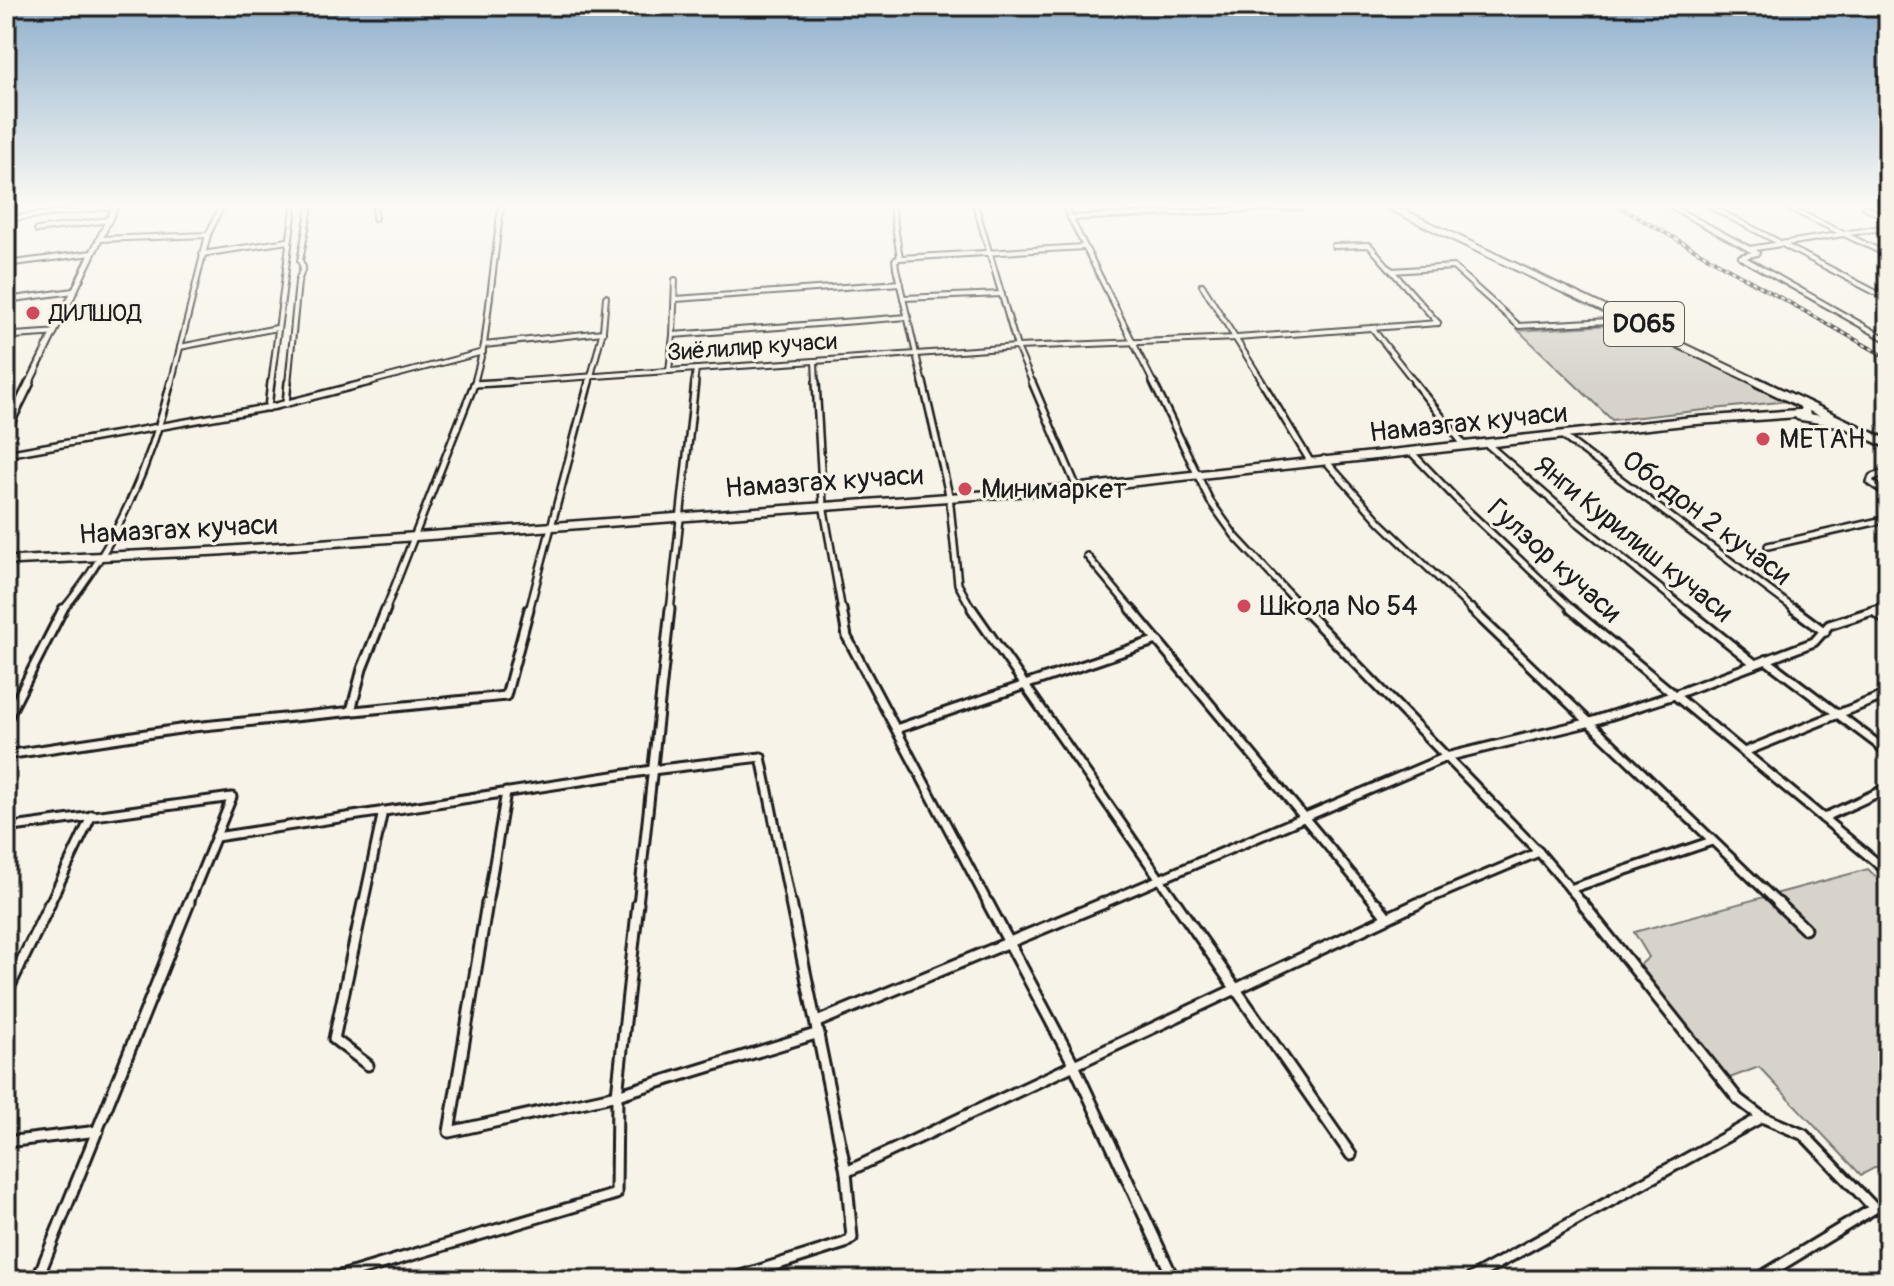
<svg xmlns="http://www.w3.org/2000/svg" width="1894" height="1286" font-family="Pangolin,sans-serif">
  <rect width="100%" height="100%" fill="#f7f3e8"/>
  <filter id="ink" filterUnits="userSpaceOnUse"><feTurbulence type="fractalNoise" baseFrequency=".0125" numOctaves="2"/><feDisplacementMap in="SourceGraphic" scale="16" xChannelSelector="R" yChannelSelector="G"/><feConvolveMatrix kernelMatrix="1 2 1 2 8 2 1 2 1" color-interpolation-filters="sRGB"/></filter>
  <g filter="url(#ink)">
    <g fill="#d7d3cb" stroke="#7a7874" stroke-width="2">
      <polygon points="1627,324 1788,401 1612,420 1519,331"/>
      <polygon points="1868,869 1888,889 1888,1161 1861,1175 1759,1067 1727,1079 1640,965 1649,957 1634,932"/>
    </g>
    <g fill="none" stroke-linecap="round" stroke-linejoin="round">
      <defs>
        <g id="street-far3">
          <polyline points="375,207 375,218"/>
          <polyline points="892,207 900,258 895,260 896,268 923,384"/>
          <polyline points="976,207 1017,347 1033,384"/>
          <polyline points="1065,207 1154,384"/>
          <polyline points="1672,207 1757,253 1741,257 1888,340"/>
          <polyline points="1711,207 1888,299"/>
          <polyline points="1787,207 1888,255"/>
          <polyline points="1865,207 1888,218"/>
          <polyline points="1070,218 1299,207"/>
          <polyline points="6,219 107,207"/>
          <polyline points="37,230 108,220"/>
          <polyline points="99,239 208,235"/>
          <polyline points="1334,246 1369,245 1438,323"/>
          <polyline points="1749,249 1888,227"/>
          <polyline points="202,254 288,241"/>
          <polyline points="900,258 1084,247"/>
          <polyline points="6,264 92,253"/>
          <polyline points="1392,271 1453,267 1519,326 1627,320"/>
          <polyline points="675,280 673,335 908,317"/>
          <polyline points="1202,285 1264,384"/>
          <polyline points="903,298 1002,294"/>
          <polyline points="676,299 900,283"/>
          <polyline points="6,300 74,291"/>
          <polyline points="1372,328 1416,384"/>
          <polyline points="484,345 603,332"/>
          <polyline points="180,347 277,328"/>
          <polyline points="815,361 816,384"/>
          <polyline points="669,371 673,335"/>
          <polyline points="171,384 208,235 221,207"/>
          <polyline points="271,384 294,207"/>
          <polyline points="288,384 298,282 303,267 300,261 310,207"/>
          <polyline points="362,384 483,352"/>
          <polyline points="474,384 484,345 501,207"/>
          <polyline points="480,384 1017,347 1237,338 1438,323"/>
          <polyline points="589,384 603,330 606,297"/>
          <polyline points="694,384 696,369"/>
        </g>
        <g id="street-far2">
          <polyline points="816,382 823,504 842,611"/>
          <polyline points="923,382 949,495 958,584 973,611"/>
          <polyline points="1032,382 1077,488"/>
          <polyline points="1153,382 1210,501 1235,536 1305,611"/>
          <polyline points="1262,382 1310,461"/>
          <polyline points="1414,382 1465,446"/>
          <polyline points="474,384 510,382"/>
          <polyline points="286,404 288,382"/>
          <polyline points="268,408 271,382"/>
          <polyline points="1564,437 1797,611"/>
          <polyline points="1487,444 1577,522 1688,611"/>
          <polyline points="1411,452 1466,509 1574,611"/>
          <polyline points="6,454 276,406 370,382"/>
          <polyline points="1324,459 1381,523 1473,611"/>
          <polyline points="1888,472 1872,477 1870,482 1888,494"/>
          <polyline points="1768,546 1888,519"/>
          <polyline points="1087,556 1133,611"/>
          <path d="M 62,611 C 116,547 151,463 171,382"/>
          <polyline points="385,611 475,382"/>
          <polyline points="529,611 589,382"/>
          <polyline points="670,611 695,382"/>
          <polyline points="1873,611 1888,606"/>
        </g>
        <g id="street-far1">
          <polyline points="842,609 847,637 989,905"/>
          <polyline points="972,609 1178,905"/>
          <polyline points="1131,609 1377,905"/>
          <polyline points="1303,609 1539,852 1584,905"/>
          <polyline points="1471,609 1780,905"/>
          <polyline points="1571,609 1888,872"/>
          <polyline points="1686,609 1755,664"/>
          <polyline points="1794,609 1825,632"/>
          <polyline points="1873,611 1888,621"/>
          <polyline points="1766,660 1888,752"/>
          <polyline points="351,711 362,669 386,609"/>
          <polyline points="6,721 63,609"/>
          <polyline points="896,729 1157,640"/>
          <polyline points="1744,752 1888,694"/>
          <polyline points="6,755 193,727 506,696 529,609"/>
          <polyline points="1823,818 1888,788"/>
          <polyline points="6,828 232,797 188,905"/>
          <polyline points="216,837 652,770 761,757 791,905"/>
          <polyline points="1570,889 1712,841"/>
          <polyline points="49,905 92,815"/>
          <polyline points="363,905 383,811"/>
          <polyline points="487,905 506,792"/>
          <polyline points="638,905 670,609"/>
          <polyline points="1099,905 1446,757 1587,723 1674,695 1814,642 1829,625 1879,609"/>
          <polyline points="1414,905 1539,852"/>
        </g>
        <g id="street">
          <polyline points="363,903 334,1039 368,1065"/>
          <polyline points="487,903 449,1132 617,1095 819,1033"/>
          <polyline points="988,903 1074,1065 1174,1280"/>
          <polyline points="1176,903 1351,1155"/>
          <polyline points="1376,903 1387,917"/>
          <polyline points="1582,903 1738,1099 1762,1117 1804,1135 1874,1208"/>
          <polyline points="1778,903 1805,929"/>
          <polyline points="6,994 50,903"/>
          <polyline points="817,1022 1104,903"/>
          <polyline points="6,1142 98,1131"/>
          <polyline points="846,1172 1419,903"/>
          <polyline points="37,1280 189,903"/>
          <polyline points="328,1280 616,1194 617,1095 638,903"/>
          <polyline points="728,1280 845,1243 852,1238 846,1172 791,903"/>
          <polyline points="1468,1280 1762,1117"/>
          <polyline points="1756,1280 1888,1200"/>
        </g>
        <g id="secondary-far1">
          <polyline points="6,336 53,333"/>
          <polyline points="29,384 115,207"/>
        </g>
        <g id="secondary">
          <polyline points="1799,416 1841,423"/>
          <polyline points="6,431 30,382"/>
          <polyline points="6,561 218,551 1077,488 1689,421 1806,413 1802,403"/>
        </g>
        <polyline id="primary-far1" points="1391,207 1761,384"/>
        <polyline id="primary" points="1757,382 1888,444"/>
      </defs>
      <use href="#street-far3" stroke="#1c1c1c" stroke-width="8"/>
      <use href="#street-far2" stroke="#1c1c1c" stroke-width="10"/>
      <use href="#street-far1" stroke="#1c1c1c" stroke-width="13"/>
      <use href="#street" stroke="#1c1c1c" stroke-width="15"/>
      <use href="#secondary-far1" stroke="#1c1c1c" stroke-width="9"/>
      <use href="#secondary" stroke="#1c1c1c" stroke-width="12"/>
      <use href="#primary-far1" stroke="#1c1c1c" stroke-width="10"/>
      <use href="#primary" stroke="#1c1c1c" stroke-width="13"/>
      <use href="#street-far3" stroke="#f7f3e8" stroke-width="4"/>
      <use href="#street-far2" stroke="#f7f3e8" stroke-width="5"/>
      <use href="#street-far1" stroke="#f7f3e8" stroke-width="7"/>
      <use href="#street" stroke="#f7f3e8" stroke-width="9"/>
      <use href="#secondary-far1" stroke="#f7f3e8" stroke-width="5"/>
      <use href="#secondary" stroke="#f7f3e8" stroke-width="7"/>
      <use href="#primary-far1" stroke="#f7f3e8" stroke-width="6"/>
      <use href="#primary" stroke="#f7f3e8" stroke-width="8"/>
      <defs>
        <polyline id="rail" points="1619,207 1888,358"/>
      </defs>
      <use href="#rail" stroke="#1c1c1c" stroke-width="4"/>
      <use href="#rail" stroke="#f7f3e8" stroke-width="2" stroke-dasharray="4" stroke-linecap="butt"/>
    </g>
  </g>
  <linearGradient id="sky" x2="0" y2="1"><stop stop-color="#90b0cc"/><stop offset="0.53" stop-color="#fbfaf5"/><stop offset="1" stop-color="#fbfaf5" stop-opacity="0"/></linearGradient>
  <rect width="1894" height="387" fill="url(#sky)"/>
  <g fill="#d1495b" stroke="#f7f3e8" stroke-width="3">
    <circle cx="33" cy="313" r="8"/>
    <circle cx="1763" cy="439" r="8"/>
    <circle cx="965" cy="489" r="8"/>
    <circle cx="1244" cy="606" r="8"/>
  </g>
  <g text-anchor="middle" dominant-baseline="central" stroke-width="6" stroke-linejoin="round" paint-order="stroke">
    <g font-size="24" fill="#1c1c1c" stroke="#f7f3e8" text-anchor="start">
      <text x="49" y="313">ДИЛШОД</text>
    </g>
    <g font-size="24" fill="#1c1c1c" stroke="#f7f3e8">
      <text transform="translate(752 347) rotate(-4)">Зиёлилир кучаси</text>
    </g>
    <rect fill="#f7f3e8" stroke="#5e5c59" stroke-width="2" x="1604" y="302" width="80" height="44" rx="6"/>
    <g font-size="26" font-weight="bold" fill="#1c1c1c">
      <text x="1644" y="324">D065</text>
    </g>
    <g font-size="28" fill="#1c1c1c" stroke="#f7f3e8">
      <text transform="translate(1468 423) rotate(-6)">Намазгах кучаси</text>
      <text transform="translate(824 482) rotate(-4)">Намазгах кучаси</text>
      <text transform="translate(1706 518) rotate(37)">Ободон 2 кучаси</text>
      <text transform="translate(178 530) rotate(-3)">Намазгах кучаси</text>
      <text transform="translate(1633 539) rotate(39)">Янги Курилиш кучаси</text>
      <text transform="translate(1554 561) rotate(42)">Гулзор кучаси</text>
    </g>
    <g font-size="28" fill="#1c1c1c" stroke="#f7f3e8" text-anchor="start">
      <text x="1779" y="439">МЕТАН</text>
      <text x="981" y="489">Минимаркет</text>
      <text x="1260" y="606">Школа № 54</text>
    </g>
  </g>
  <rect width="1894" height="1286" fill="none" stroke="#f7f3e8" stroke-width="32"/>
  <rect x="16" y="16" width="1862" height="1254" fill="none" stroke="#1c1c1c" stroke-width="3" filter="url(#ink)"/>
</svg>
